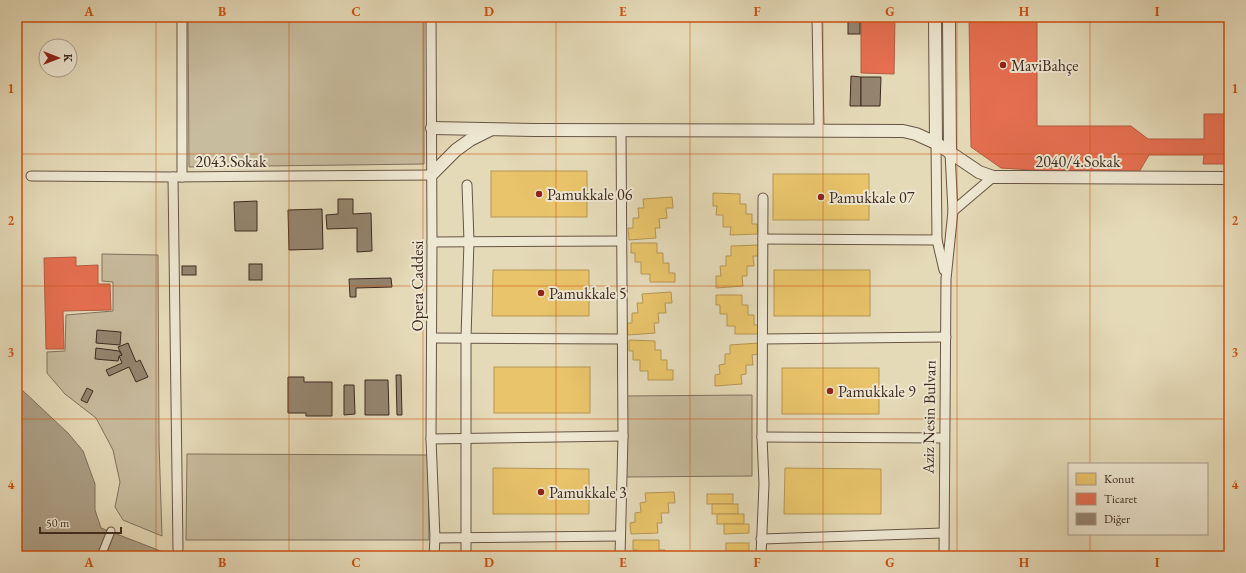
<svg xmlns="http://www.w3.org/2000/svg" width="1246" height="573" font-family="'EB Garamond',serif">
  <rect width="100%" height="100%" fill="#e5dab8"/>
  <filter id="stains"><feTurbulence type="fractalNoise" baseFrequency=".005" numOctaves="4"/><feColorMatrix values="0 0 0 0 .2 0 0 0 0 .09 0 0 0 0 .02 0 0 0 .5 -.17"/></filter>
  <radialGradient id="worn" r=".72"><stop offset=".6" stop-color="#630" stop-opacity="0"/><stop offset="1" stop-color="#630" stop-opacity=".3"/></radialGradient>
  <g fill="#c8bc9e" stroke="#82725f">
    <polygon points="188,17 424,17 424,164 189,167"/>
    <polygon points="102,254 158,255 159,442 162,536 123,520 115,507 120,482 113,450 96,418 65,394 47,373 47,352 65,351 66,315 113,311 113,282 102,281"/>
    <polygon points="752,395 752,476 626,477 625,396"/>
    <polygon points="187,454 428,455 429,540 186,540"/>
  </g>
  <g fill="#ac9e84" stroke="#806f5c">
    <polygon points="17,17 18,290 17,349"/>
    <polygon points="18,354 21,389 68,433 83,451 95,484 95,510 101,528 171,555 186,556 17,556 17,355"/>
  </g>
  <g fill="#e9c46a" stroke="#b59654">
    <rect x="491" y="171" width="96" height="46"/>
    <rect x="773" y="174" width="96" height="46"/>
    <polygon points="713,193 740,194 740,204 746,204 746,214 752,214 752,224 757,224 758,234 730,235 731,227 723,227 723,215 716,215 717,206 713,206"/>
    <polygon points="672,197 673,208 666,208 667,218 659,219 660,228 655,228 656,238 629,240 628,228 633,228 633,218 639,218 638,208 644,208 643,199"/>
    <polygon points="631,243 657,243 657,253 663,253 663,263 669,263 669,273 675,273 675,282 650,282 650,274 641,274 641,262 635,262 635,253 631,253"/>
    <polygon points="759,245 760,256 753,256 754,266 747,266 747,276 742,276 743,286 716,288 716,276 721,276 720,266 726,266 726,256 731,256 731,246"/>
    <polygon points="493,270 589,270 589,316 492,316"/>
    <rect x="774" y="270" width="96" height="46"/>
    <polygon points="671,292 672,303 665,303 666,313 658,313 659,323 654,323 655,333 628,335 627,323 632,323 632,313 638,313 637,303 643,303 642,294"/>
    <polygon points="716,295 742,295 742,305 748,305 748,315 754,315 754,325 760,325 760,334 735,334 735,326 727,326 727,314 720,314 720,305 716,305"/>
    <polygon points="629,340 655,341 655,350 661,350 661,360 667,360 667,370 673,370 673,380 648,380 648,371 640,371 640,360 633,360 633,351 629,351"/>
    <polygon points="759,343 759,354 752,355 753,365 746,365 746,374 741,375 742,384 715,386 715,375 720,374 719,365 725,364 725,354 730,354 730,345"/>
    <rect x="494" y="367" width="96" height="46"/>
    <rect x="782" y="368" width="97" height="46"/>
    <polygon points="493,468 589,469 589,514 493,514"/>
    <polygon points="785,468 881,469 881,514 784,514"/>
    <polygon points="674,492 675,503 668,503 669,513 661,513 662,523 657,523 658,533 631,534 630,523 635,522 635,513 641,512 640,503 646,502 645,493"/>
    <rect x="707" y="494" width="26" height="10"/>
    <rect x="712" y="504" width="26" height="10"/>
    <rect x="717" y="514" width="27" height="10"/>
    <polygon points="724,524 749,524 749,533 724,534"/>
    <polygon points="633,540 659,540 659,550 665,550 664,556 637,556 637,550 633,550"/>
    <rect x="726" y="543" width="23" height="10"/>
    <rect x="718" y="553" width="26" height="3"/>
  </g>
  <g fill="#e76f51" stroke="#b45a42">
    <polygon points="861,17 895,17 894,74 861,73"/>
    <polygon points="969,17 1037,17 1037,126 1131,126 1148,139 1204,139 1204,114 1229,114 1229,164 1203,164 1204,155 1149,155 1139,172 1046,171 1001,168 971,147"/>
    <polygon points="76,257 76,266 98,265 98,284 110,284 111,310 63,311 64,349 46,349 44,258"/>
  </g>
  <g fill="#94856f" stroke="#3d2920">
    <rect x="848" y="17" width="12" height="17"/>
    <polygon points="851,76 861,77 861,106 850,106"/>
    <polygon points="861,77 881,77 880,106 861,106"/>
    <polygon points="338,199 353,199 353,214 371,213 372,251 357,252 357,228 327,229 326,215 338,214"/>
    <polygon points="257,201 257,231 235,231 234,202"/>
    <polygon points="322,209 323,249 289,250 288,210"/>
    <rect x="249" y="264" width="13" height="16"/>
    <rect x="182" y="266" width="14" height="9"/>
    <polygon points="391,278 392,287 356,288 356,297 350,297 349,279"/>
    <polygon points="97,330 121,332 120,345 96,343"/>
    <polygon points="128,343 136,362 140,360 148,377 136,382 129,367 109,376 106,370 122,363 119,356 122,355 118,347"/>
    <polygon points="96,348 119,351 122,355 119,356 118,361 95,359"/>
    <polygon points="396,375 401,375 402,415 397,415"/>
    <polygon points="288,377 304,377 304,382 332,382 332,416 306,416 306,413 288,413"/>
    <polygon points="365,380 388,380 389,415 365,415"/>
    <polygon points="344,385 354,385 355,414 344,415"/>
    <polygon points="87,388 93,391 87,403 81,400"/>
  </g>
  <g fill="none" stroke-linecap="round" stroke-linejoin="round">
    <defs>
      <polyline id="pedestrian" points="101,556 111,531"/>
      <g id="minor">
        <polyline points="182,17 182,177"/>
        <polyline points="431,17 432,242 431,439 435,538 434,556"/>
        <polyline points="817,17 819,130"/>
        <polyline points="936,143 937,240 944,270"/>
        <polyline points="31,176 173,177 431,175"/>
        <polyline points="173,177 178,549"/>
        <polyline points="953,211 993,177"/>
        <polyline points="763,239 937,240"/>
        <polyline points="432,242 621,241"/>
        <polyline points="432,338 621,339"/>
        <polyline points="763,339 946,337"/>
        <polyline points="762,437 944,438"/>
        <polyline points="431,439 623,436"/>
        <polyline points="435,538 620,536"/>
        <polyline points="761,539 943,533"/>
        <polyline points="466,556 466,338 469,241 467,185"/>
        <polyline points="620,556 623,436 621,130"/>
        <polyline points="761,556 764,484 762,437 763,198"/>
        <polyline points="944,556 946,279 953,211 950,153"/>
      </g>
      <g id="tertiary">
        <polyline points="935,17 936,143"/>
        <polyline points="949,17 950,153"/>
        <polyline points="432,128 534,130 903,131 916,134 936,143 979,172 993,177 1229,178"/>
        <polyline points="431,175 456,150 470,140 490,130"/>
      </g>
    </defs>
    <use href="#pedestrian" stroke="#675546" stroke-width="9"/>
    <use href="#minor" stroke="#675546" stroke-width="11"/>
    <use href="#tertiary" stroke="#675546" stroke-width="14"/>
    <use href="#pedestrian" stroke="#eee7d1" stroke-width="7"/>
    <use href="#minor" stroke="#eee7d1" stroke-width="9"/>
    <use href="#tertiary" stroke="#eee7d1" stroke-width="12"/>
  </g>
  <path fill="none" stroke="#ce520f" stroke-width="1" stroke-opacity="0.55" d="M 156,17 L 156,556M 289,17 L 289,556M 423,17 L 423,556M 556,17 L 556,556M 690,17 L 690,556M 823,17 L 823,556M 957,17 L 957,556M 1090,17 L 1090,464M 17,154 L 1229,154M 17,286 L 1229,286M 17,419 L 1229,419M 1090,534 L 1090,556"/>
  <g fill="#8f2418" stroke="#eee7d1" stroke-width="1.5">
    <circle cx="1003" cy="65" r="4"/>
    <circle cx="539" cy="194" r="4"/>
    <circle cx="821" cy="197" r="4"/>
    <circle cx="541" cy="293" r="4"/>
    <circle cx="830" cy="391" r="4"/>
    <circle cx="541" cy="492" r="4"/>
  </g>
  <g text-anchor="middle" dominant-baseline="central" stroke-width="4" stroke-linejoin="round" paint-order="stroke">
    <g font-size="16" fill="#3d2920" stroke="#eee7d1" text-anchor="start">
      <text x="1011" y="65">MaviBahçe</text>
      <text x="547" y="194">Pamukkale 06</text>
      <text x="829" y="197">Pamukkale 07</text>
      <text x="549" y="293">Pamukkale 5</text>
      <text x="838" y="391">Pamukkale 9</text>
      <text x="549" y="492">Pamukkale 3</text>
    </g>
    <g font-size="16" fill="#3d2920" stroke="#eee7d1">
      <text x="231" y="161">2043.Sokak</text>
      <text x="1078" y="161">2040/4.Sokak</text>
      <text transform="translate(417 286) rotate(-90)">Opera Caddesi</text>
      <text transform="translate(929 417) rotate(-89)">Aziz Nesin Bulvarı</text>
    </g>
  </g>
  <rect width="1246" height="573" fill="none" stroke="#e5dab8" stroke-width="44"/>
  <rect x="1068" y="463" width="140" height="72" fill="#eee7d1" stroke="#a79b8a"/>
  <rect x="1076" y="473" width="20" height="12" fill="#e9c46a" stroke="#a79b8a"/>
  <text x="1104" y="483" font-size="12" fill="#3d2920">Konut</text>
  <rect x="1076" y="493" width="20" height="12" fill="#e76f51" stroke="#a79b8a"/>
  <text x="1104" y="503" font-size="12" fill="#3d2920">Ticaret</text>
  <rect x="1076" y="513" width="20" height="12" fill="#94856f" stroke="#a79b8a"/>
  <text x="1104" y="523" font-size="12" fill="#3d2920">Diğer</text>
  <g transform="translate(58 58) rotate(90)"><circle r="19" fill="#eee7d1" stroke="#a79b8a"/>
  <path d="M0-3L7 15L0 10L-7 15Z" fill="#8f2418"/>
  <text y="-6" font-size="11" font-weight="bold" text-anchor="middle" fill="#3d2920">K</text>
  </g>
  <path d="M40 527v6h81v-6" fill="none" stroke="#3d2920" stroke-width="2"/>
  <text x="46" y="527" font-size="12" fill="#3d2920" stroke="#eee7d1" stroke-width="3" paint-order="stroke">50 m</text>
  <rect x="22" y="22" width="1202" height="529" fill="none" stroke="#ce520f" stroke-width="1.5"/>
  <g font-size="13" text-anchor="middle" font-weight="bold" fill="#ce520f">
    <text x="89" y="16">A</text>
    <text x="222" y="16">B</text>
    <text x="356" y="16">C</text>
    <text x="489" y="16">D</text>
    <text x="623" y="16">E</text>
    <text x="757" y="16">F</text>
    <text x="890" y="16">G</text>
    <text x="1024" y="16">H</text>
    <text x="1157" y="16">I</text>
    <text x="11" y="93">1</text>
    <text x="1235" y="93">1</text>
    <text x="11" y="225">2</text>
    <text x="1235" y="225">2</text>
    <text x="11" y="357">3</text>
    <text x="1235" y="357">3</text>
    <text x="11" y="489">4</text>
    <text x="1235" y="489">4</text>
    <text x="89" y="567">A</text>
    <text x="222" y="567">B</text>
    <text x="356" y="567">C</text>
    <text x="489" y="567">D</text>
    <text x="623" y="567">E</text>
    <text x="757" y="567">F</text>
    <text x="890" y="567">G</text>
    <text x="1024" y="567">H</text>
    <text x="1157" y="567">I</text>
  </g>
  <rect width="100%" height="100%" filter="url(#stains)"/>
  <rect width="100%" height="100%" fill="url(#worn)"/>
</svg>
